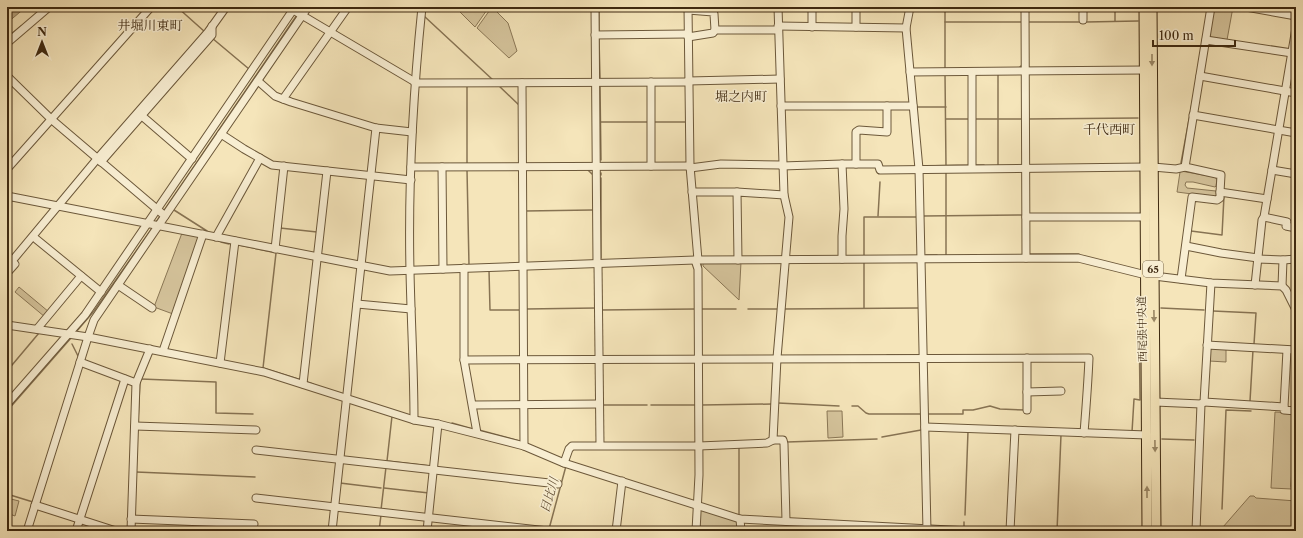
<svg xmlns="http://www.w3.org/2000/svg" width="1303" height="538" font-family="'Libre Caslon Text','Noto Serif JP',serif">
  <rect width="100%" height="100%" fill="#f5e5ba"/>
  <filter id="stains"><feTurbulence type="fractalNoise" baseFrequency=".005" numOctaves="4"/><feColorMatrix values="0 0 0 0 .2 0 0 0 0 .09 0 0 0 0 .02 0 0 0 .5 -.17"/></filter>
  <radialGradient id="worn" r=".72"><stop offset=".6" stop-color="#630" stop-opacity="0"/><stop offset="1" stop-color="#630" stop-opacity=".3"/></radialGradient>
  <g fill="#d6c59d" stroke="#8a7756">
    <polygon points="455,7 489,7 475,27"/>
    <polygon points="492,7 508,23 517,51 509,58 477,28"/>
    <polygon points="1214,7 1233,7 1227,40 1210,37 1209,34"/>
    <polygon points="1181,171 1214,177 1217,179 1216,186 1215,187 1193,182 1186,182 1185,185 1187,188 1216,191 1218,195 1215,197 1177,192 1180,172"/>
    <polygon points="182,233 197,236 198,239 173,314 154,307"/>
    <polygon points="703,262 741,262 739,300 703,266"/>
    <polygon points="19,287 49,312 45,317 15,292"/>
    <polygon points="1213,348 1226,349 1226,362 1209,361 1210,350"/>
    <polygon points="827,411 842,411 843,437 828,438"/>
    <polygon points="1275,412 1294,413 1296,415 1292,489 1271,488"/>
    <polygon points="1250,496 1254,496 1256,498 1296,501 1296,531 1223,531 1223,527"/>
    <polygon points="7,498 19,501 15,516 7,513"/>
    <polygon points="701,509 738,520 738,527 699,528 699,510"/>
  </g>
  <polygon fill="#b7a580" stroke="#877353" points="7,7 26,7 7,23"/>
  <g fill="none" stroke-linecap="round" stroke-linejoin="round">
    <g stroke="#877353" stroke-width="1.5">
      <polyline points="177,7 205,32"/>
      <polyline points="599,7 599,30"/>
      <polyline points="945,7 945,69"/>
      <polyline points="1115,7 1115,21"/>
      <polyline points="424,16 493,80"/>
      <polyline points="945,22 1022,22"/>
      <polyline points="1028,22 1082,22"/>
      <polyline points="1086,22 1138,21"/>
      <polyline points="10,35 21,26"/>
      <polyline points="7,37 8,36"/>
      <polyline points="212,38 249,69"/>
      <polyline points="599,39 600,78"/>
      <polyline points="1019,68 1022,65 1022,53"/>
      <polyline points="945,74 946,166"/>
      <polyline points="998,74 998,165"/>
      <polyline points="1022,76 1022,84"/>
      <polyline points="467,85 467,164"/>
      <polyline points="498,85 520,106"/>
      <polyline points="600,87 601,160"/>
      <polyline points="916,107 946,107"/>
      <polyline points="946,119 970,119"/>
      <polyline points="974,119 1022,119"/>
      <polyline points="1028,119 1138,118"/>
      <polyline points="601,122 649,122"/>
      <polyline points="654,122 686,122"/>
      <polyline points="1181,163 1193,98"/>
      <polyline points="976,165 984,165"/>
      <polyline points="924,166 968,165 970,164"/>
      <polyline points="587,169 592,174"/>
      <polyline points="467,170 469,265"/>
      <polyline points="946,171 946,255"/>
      <polyline points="1184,171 1192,172"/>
      <polyline points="601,175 601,173"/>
      <polyline points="601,178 601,258"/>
      <polyline points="174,210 207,231"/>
      <polyline points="525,211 592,210"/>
      <polyline points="163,212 297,15"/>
      <polyline points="878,216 880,182"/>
      <polyline points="923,216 1023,215"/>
      <polyline points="156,222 161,215"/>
      <polyline points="280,228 317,232"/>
      <polyline points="1191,231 1222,235 1224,196"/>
      <polyline points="221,242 229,244"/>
      <polyline points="239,245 272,252"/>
      <polyline points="1028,252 1030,254 1079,254"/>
      <polyline points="276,253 263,368 301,380"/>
      <polyline points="926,255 937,255"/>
      <polyline points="864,256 864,217 918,217"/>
      <polyline points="864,262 864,308"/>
      <polyline points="701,263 701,267"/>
      <polyline points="489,270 490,310 521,310"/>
      <polyline points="1161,308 1204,310"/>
      <polyline points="526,309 596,308"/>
      <polyline points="701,309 736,309"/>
      <polyline points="748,309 778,309"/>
      <polyline points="783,309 919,308"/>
      <polyline points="601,310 695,309"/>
      <polyline points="1213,311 1256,313 1254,344"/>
      <polyline points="76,332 94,311 153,227"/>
      <polyline points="72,344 78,356"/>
      <polyline points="887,355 919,355"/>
      <polyline points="7,371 39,333"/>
      <polyline points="141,379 216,382 216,413 253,414"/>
      <polyline points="307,382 313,384"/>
      <polyline points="1250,401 1253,350"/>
      <polyline points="701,403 701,405 772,404"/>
      <polyline points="778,403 839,406"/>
      <polyline points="603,405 647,405"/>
      <polyline points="651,405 695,405"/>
      <polyline points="852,406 858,406 866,413 869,414 922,414"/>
      <polyline points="7,411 71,338"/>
      <polyline points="928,414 963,414 963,410 973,410 990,406 1000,409 1025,410"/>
      <polyline points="392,416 387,461 430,466"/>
      <polyline points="138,421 140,381"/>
      <polyline points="452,423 473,429"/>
      <polyline points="479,430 520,441"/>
      <polyline points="1132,432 1134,399 1140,400 1139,310"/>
      <polyline points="882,437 921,430"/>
      <polyline points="1162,439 1194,440"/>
      <polyline points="787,442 877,439"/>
      <polyline points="739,447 739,515"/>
      <polyline points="566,466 549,529 568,531"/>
      <polyline points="136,472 255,477"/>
      <polyline points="340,483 381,488"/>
      <polyline points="384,488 429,493"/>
      <polyline points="7,494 33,502"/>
      <polyline points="1222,509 1226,410 1251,411"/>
      <polyline points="381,510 386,467"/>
      <polyline points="965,515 968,431"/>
      <polyline points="787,525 787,531"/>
      <polyline points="963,528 964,528 964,522"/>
      <polyline points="117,529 125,531"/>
      <polyline points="379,531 381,515"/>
      <polyline points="1057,531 1061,435"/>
    </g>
    <defs>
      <g id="minor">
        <polyline points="288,7 415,82"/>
        <polyline points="595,7 597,264"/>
        <polyline points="688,7 690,166 698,260"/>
        <polyline points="856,7 856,27"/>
        <polyline points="910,7 906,28 919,169 927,531"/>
        <polyline points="1025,7 1026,258"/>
        <polyline points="1246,7 1296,16"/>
        <polyline points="688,10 713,12 714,14 715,30 713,33 688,37"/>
        <polyline points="1083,20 1083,7"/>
        <polyline points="778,26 906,28"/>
        <polyline points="812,27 812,7"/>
        <polyline points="715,30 778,30"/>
        <polyline points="595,35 688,34"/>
        <polyline points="1206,40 1292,53"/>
        <polyline points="7,43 49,7"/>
        <polyline points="910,72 1145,70"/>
        <polyline points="972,72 972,168"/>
        <polyline points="7,76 51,119 165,216 94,320 88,337 27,531"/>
        <polyline points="1200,76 1296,93"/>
        <polyline points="258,81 275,96 291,102 376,128 412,132"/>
        <polyline points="688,81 780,79"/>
        <polyline points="415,83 688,82"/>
        <polyline points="522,83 524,446"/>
        <polyline points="283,99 348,7"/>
        <polyline points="781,106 913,106"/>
        <polyline points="1193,115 1296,133"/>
        <polyline points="142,116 192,159"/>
        <polyline points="221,134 244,149 272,165 411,180"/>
        <polyline points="101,162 212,35 212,26"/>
        <polyline points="856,164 856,132 859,130 887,132 887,106"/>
        <polyline points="651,166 651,82"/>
        <polyline points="782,166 842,164 878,164 880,170 1145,167"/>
        <polyline points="411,167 690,166"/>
        <polyline points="442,167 443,269"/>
        <polyline points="1153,167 1176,169 1185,167 1221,175 1220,192 1267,199"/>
        <polyline points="1185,167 1211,7"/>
        <polyline points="690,168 721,164 782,165"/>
        <polyline points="7,169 151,7"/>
        <polyline points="1272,170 1296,174"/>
        <polyline points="692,192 737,192"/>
        <polyline points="7,196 390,271 695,260 1078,258 1146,275 1211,283 1282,286 1286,290 1296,310"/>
        <polyline points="165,216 308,7"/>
        <polyline points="1026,217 1146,217"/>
        <polyline points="1264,217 1287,222 1286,226 1296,228"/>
        <polyline points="216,237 260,158"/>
        <polyline points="36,239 101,292"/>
        <polyline points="1186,246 1221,253 1258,258"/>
        <polyline points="275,249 284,166"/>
        <polyline points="842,259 842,236 844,209 842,164"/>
        <polyline points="1257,259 1283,260 1296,259"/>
        <polyline points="695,260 698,269 699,475 696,531"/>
        <polyline points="738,260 737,192 784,195"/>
        <polyline points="598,264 600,445"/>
        <polyline points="7,267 97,159 208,32 226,7"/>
        <polyline points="464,268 464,360 477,433"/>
        <polyline points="7,273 15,264"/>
        <polyline points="1181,279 1192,197 1217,200 1220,198 1220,192"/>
        <polyline points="118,285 152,308"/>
        <polyline points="1255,285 1262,220 1264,217 1296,28"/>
        <polyline points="1282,286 1283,260"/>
        <polyline points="357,304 411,309"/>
        <polyline points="7,325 88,337 264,372 414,420 438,424 524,446 564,463 740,519 969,531"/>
        <polyline points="37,329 81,276"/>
        <polyline points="1207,345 1296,350"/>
        <polyline points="163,351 203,234"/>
        <polyline points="1027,358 1027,410"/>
        <path d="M 464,360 L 1089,358 C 1088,383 1086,408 1084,433"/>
        <polyline points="80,362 136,383"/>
        <polyline points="220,363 235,241"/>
        <polyline points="303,384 327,171"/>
        <polyline points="1027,392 1061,391"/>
        <polyline points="1155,402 1201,404"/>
        <polyline points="1204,402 1284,407 1284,410 1296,411"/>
        <polyline points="7,404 85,315 295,7"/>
        <polyline points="473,405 599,404"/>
        <polyline points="1284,407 1287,350"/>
        <path d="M 414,420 C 414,370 411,321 410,271 C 408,183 413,95 422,7"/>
        <polyline points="135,426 256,430"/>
        <polyline points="925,427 1147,435"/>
        <polyline points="773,440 777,358 789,217 784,195 778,7"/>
        <polyline points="256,450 558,484"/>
        <polyline points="564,463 569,449 572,446 699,446 767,443 773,440 783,440 784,444 786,521"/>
        <polyline points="1296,466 1295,486 1296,486"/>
        <polyline points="256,498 335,507"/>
        <polyline points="35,505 116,531"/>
        <polyline points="335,507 548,531"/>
        <polyline points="131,519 254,524"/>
        <polyline points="740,519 741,531"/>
        <polyline points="76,531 125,379"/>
        <polyline points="131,531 136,383 150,349"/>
        <polyline points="332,531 376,128"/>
        <polyline points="427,531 438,424"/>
        <polyline points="616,531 622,481"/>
        <polyline points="1010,531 1015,430"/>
        <polyline points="1196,531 1201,404 1204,402 1211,283"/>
      </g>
      <g id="major">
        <polyline points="1144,7 1147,531"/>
        <polyline points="1152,7 1156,531"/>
      </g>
    </defs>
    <use href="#minor" stroke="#6c583a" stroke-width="9"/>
    <use href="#major" stroke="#3e2910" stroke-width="11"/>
    <use href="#minor" stroke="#f8eed2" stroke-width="7"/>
    <use href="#major" stroke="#f5e5ba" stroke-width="9"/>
  </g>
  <defs><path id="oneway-solid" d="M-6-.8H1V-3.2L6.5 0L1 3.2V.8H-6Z"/></defs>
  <g fill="#9a8765">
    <use href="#oneway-solid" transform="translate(1152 60) rotate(90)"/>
    <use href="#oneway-solid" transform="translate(1154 316) rotate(89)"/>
    <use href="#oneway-solid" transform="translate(1155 446) rotate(89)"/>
    <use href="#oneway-solid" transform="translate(1147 492) rotate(-90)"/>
  </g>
  <g text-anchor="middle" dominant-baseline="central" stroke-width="3" stroke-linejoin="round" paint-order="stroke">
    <rect fill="#f8eed2" stroke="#76644a" stroke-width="1" x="1143" y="261" width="20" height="16" rx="3"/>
    <g font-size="10" font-weight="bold" fill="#3e2910">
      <text x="1153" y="269">65</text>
    </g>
    <g font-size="11" fill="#3e2910" stroke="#f8eed2">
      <text transform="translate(1142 329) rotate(-91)">西尾張中央道</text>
    </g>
    <g font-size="12" font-style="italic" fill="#624e32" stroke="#f8eed2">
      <text transform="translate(549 495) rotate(-74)">目比川</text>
    </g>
    <g font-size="13" fill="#3e2910" stroke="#f8eed2">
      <text x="150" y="25">井堀川東町</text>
      <text x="741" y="96">堀之内町</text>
      <text x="1109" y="129">千代西町</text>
    </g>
  </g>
  <rect width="1303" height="538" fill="none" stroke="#f5e5ba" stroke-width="24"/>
  <rect x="8" y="8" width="1287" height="522" fill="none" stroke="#3e2910" stroke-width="2"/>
  <rect x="12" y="12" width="1279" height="514" fill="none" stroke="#3e2910"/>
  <g transform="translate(42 42)" stroke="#f8eed2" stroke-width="3" paint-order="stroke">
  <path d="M0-3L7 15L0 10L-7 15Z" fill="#3e2910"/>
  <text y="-6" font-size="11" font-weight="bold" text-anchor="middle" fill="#3e2910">N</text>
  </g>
  <path d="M1153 40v6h82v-6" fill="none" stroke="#3e2910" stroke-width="2"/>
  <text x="1159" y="40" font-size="12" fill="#3e2910" stroke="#f8eed2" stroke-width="3" paint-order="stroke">100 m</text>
  <rect width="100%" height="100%" filter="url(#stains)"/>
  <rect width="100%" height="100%" fill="url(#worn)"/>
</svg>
